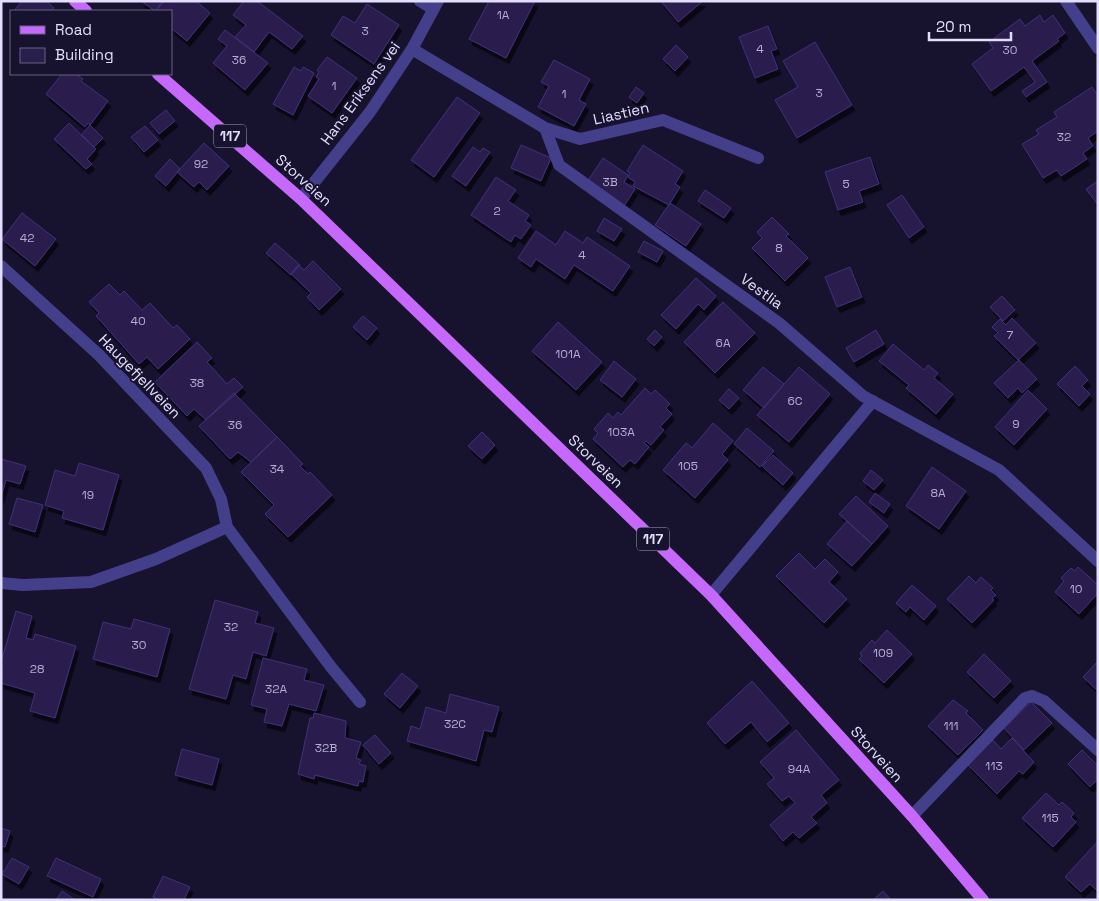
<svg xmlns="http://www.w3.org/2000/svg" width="1099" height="901" font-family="'Space Grotesk',sans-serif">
<defs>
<filter id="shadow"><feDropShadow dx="3" dy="5.5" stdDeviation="0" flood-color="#0009"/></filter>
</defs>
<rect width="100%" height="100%" fill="#17122d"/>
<path fill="#291f4d" stroke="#403179" filter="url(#shadow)" d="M22,1H46L54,8L51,11H14Z
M141,1H163L155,11Z
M164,1H196L210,13L187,41L171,28V11H156Z
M244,1H257L303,36L292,49L269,32L254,52L235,37L246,25L233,15Z
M489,1H535L506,58L469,39Z
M661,1H703L678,22Z
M367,4L399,25L374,64L331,35L343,16L355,23Z
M1040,15L1044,22L1053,15L1065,33L1057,39L1059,41L1032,61L1047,82L1026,97L1022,91L1035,82L1024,67L991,91L972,64L993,48L989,42L1020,19L1025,26Z
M768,26L777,49L771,51L778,69L755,78L739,37Z
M225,30L268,63L245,90L213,63L227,46L218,39Z
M815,42L852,105L797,138L775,100L798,87L783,61Z
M676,45L688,57L675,71L663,59Z
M327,57L357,78L332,113L308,96L319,79L316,77L319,72L317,70Z
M554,60L590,79L579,100L586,104L574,126L538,107L549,86L541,82Z
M294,67L301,71L303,67L314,73L293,115L273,104Z
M62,74H76L83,79L81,81L108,101L90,125L88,123L85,127L46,94Z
M636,87L644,93L637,103L629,97Z
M1092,87L1098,96V131L1088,138L1093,146L1083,153L1087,159L1061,176L1057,170L1043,178L1022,144L1039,134L1036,130L1057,117L1054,112Z
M457,97L480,113L434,177L411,160Z
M166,110L175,121L159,134L150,123Z
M69,123L96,149L87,159L92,164L86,169L54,139Z
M90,125L103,138L94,147L81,135Z
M145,126L158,140L144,152L131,137Z
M204,143L229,166L207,190L199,182L194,187L177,172Z
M521,145L551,158L541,181L511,168Z
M643,145L683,171L675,184L680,187L669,205L633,186L635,182L628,177L630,173L627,171Z
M473,147L480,152L483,148L490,152L466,186L452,176Z
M870,157L879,184L859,191L863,202L838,210L825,172Z
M603,158L628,175L624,182L635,189L624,206L587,182Z
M170,159L180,169L166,186L155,176Z
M496,177L516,190L508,201L529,215L525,221L531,225L521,239L515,235L511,242L471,215Z
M1098,181V204H1097L1086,189Z
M705,190L731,208L724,218L698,201Z
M902,195L924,227L909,238L887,205Z
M670,203L701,224L686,246L655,225Z
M22,213L56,239L35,266L2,239Z
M772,217L789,234L786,236L808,258L785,281L752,248L762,238L757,232Z
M604,218L622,229L614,241L597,231Z
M536,231L556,245L565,231L583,243L587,237L630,266L613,291L574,265L565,279L536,259L531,267L518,258Z
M644,241L663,251L657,262L638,252Z
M275,243L300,265L291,275L266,253Z
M313,261L341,289L319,310L307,297L311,293L291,274L298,265L304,270Z
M850,267L862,297L837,307L825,277Z
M696,278L716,296L704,310L698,304L676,329L661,315Z
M109,284L120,295L124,291L142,310L150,303L173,328L177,325L190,339L158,369L147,357L139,364L96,316L99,313L89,302Z
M1002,296L1015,310L1003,321L990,307Z
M723,302L755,333L715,373L684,342Z
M363,316L377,328L367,340L353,327Z
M1012,318L1036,343L1018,360L994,336L998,333L992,327L1000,319L1006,325Z
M558,322L602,362L576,390L532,351Z
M655,330L662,337L654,346L647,339Z
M876,330L884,344L854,362L846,348Z
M197,342L212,358L207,362L227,384L234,378L243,387L206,420L194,409L187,416L155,382Z
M893,344L924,370L928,365L938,373L934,378L953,394L936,414L906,388L909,385L879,361Z
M1019,360L1037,379L1022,393L1018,388L1008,398L994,383Z
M614,361L636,379L622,397L600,380Z
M1075,366L1088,380L1082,386L1090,394L1079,406L1057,384Z
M763,367L784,384L764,408L743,390Z
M799,367L830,394L789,442L757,415Z
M645,388L651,394L655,390L670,404L666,408L672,414L660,427L664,430L651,445L646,441L644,443L649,447L635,464L630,460L623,467L593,439L598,433L594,429L608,413L613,418L618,412L621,415Z
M729,389L739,398L729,409L719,400Z
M1028,390L1047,409L1014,445L995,427Z
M234,393L277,437L251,462L238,452L230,459L199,426Z
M713,423L733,441L722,454L728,460L695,498L663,470L686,443L692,448Z
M747,428L774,451L760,467L734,444Z
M482,432L495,445L482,459L468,446Z
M277,437L303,464L300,466L308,474L310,472L332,495L288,537L265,514L274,505L241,472Z
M773,455L793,473L783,485L762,466Z
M1,459L26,466L20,484L6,480L1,497Z
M79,463L119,475L103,530L62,518L64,511L45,505L55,470L75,476Z
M932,467L966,491L939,529L906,506Z
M871,470L883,480L874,490L863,481Z
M875,493L890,504L884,513L869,502Z
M856,496L888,526L872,544L839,514Z
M17,498L43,505L35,532L9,524Z
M847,521L872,544L852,566L827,544Z
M799,553L815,569L825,559L838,572L829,582L847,599L824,623L776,576Z
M1078,567L1098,585V593L1079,614L1055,592L1064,581L1061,578L1071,568L1075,571Z
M969,576L976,583L981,577L993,588L991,590L996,595L992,598L994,600L972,623L947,599Z
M912,585L936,606L924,620L910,607L906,612L896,603Z
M215,600L258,612L255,623L274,628L266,656L253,652L246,679L233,675L226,699L189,689Z
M16,611L32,616L26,638L33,640L35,634L76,646L55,718L30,711L35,693L1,683V662Z
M134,619L170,629L157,677L93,659L103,622L131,629Z
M887,630L912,654L884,683L859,659L862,656L860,653L872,640L875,643Z
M984,654L1011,681L994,698L967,672Z
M263,658L307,669L304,680L324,685L316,711L289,704L282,726L264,722L267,709L251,705Z
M1098,661V691L1083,677Z
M402,673L418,686L400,708L384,694Z
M752,681L789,723L767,742L751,722L725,744L707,723Z
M450,694L499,707L492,732L484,730L476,761L407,741L411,726L420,729L426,707L446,713Z
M953,700L968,711L966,713L983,730L958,755L928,726Z
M1031,702L1052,723L1024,750L1004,728Z
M314,713L346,721L345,738L361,742L356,758L361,760L359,764L366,766L363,782L359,781L358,786L315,775L314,779L298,774L310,718H313Z
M796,730L839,780L821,795L827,803L811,817L817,823L799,838L793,832L783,841L770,825L795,803L789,796L782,801L767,784L774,778L760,762Z
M375,735L391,753L379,764L363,745Z
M1012,738L1034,762L1023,774L1019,771L997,794L968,765L993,740L1001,749Z
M182,749L219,759L212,785L175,775Z
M1082,750L1098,766V779L1090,787L1068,764Z
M1046,793L1059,805L1062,802L1074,813L1071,817L1076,822L1053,847L1022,818Z
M1,828L10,831L5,847L1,846Z
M1098,841V892L1090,884L1081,892L1065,877Z
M12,858L29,867L19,884L2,874Z
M56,858L101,879L93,897L47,876Z
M163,876L190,887L184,900H160L153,897Z
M62,891L75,900H56Z
M883,891L891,900H873Z"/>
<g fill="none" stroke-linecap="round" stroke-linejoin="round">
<path stroke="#433f8a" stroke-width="12" d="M420,1L433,9
M1066,1L1098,48
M412,49L545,128L559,165L779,323L863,396L999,470L1098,561
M545,128L580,139L663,120L758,158
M301,199L370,112L412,49L438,1
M1,266L99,355L206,468L221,499L227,527L331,667L360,702
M1,583L23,585L91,582L156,559L227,527
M711,595L873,401
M912,816L1025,698L1032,696L1044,701L1098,750"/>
<path stroke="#c768fc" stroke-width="12" d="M75,1L86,11
M158,74L301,199L711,595L912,816L983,900"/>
</g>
<g text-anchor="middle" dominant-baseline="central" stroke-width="4" stroke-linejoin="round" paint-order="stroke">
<g font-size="12" fill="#b4aed2">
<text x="503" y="15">1A</text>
<text x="365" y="31">3</text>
<text x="760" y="49">4</text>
<text x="1010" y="50">30</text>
<text x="239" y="60">36</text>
<text x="334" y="86">1</text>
<text x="819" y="93">3</text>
<text x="564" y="94">1</text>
<text x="1064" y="137">32</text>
<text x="201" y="164">92</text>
<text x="610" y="182">3B</text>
<text x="846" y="184">5</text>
<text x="497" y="211">2</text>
<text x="27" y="238">42</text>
<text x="779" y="248">8</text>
<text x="582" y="255">4</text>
<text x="138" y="321">40</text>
<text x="1010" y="335">7</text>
<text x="723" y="343">6A</text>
<text x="568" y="354">101A</text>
<text x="197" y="383">38</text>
<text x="795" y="401">6C</text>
<text x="1016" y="424">9</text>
<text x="235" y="425">36</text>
<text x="621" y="432">103A</text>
<text x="688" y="466">105</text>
<text x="277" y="469">34</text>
<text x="938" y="493">8A</text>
<text x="88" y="495">19</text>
<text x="1076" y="589">10</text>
<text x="231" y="627">32</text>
<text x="139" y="645">30</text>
<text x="883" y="653">109</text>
<text x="37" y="669">28</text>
<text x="276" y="689">32A</text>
<text x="455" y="724">32C</text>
<text x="951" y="726">111</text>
<text x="326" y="748">32B</text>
<text x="994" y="766">113</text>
<text x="799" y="769">94A</text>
<text x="1050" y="818">115</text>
</g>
<g fill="#17122d" stroke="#a6a1bf" stroke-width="1">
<rect x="214" y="124.5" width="32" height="23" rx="4"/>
<rect x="637" y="527.5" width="32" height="23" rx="4"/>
</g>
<g font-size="14" font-weight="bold" fill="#e3defe">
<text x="230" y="136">117</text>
<text x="653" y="539">117</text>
</g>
<g font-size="15" fill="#e3defe" stroke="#17122d">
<text transform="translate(360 93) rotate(-54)">Hans Eriksens vei</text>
<text transform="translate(621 113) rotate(-13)">Liastien</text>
<text transform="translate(304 180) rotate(42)">Storveien</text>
<text transform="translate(762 291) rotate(36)">Vestlia</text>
<text transform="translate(140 376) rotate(46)">Haugefjellveien</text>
<text transform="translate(596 461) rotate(44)">Storveien</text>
<text transform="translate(877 754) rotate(48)">Storveien</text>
</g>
</g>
<rect width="1099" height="901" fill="none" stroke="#e3defe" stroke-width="5"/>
<rect x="10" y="10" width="162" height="65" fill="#17122d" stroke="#696481"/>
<rect x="20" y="26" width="25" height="8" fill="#c768fc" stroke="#696481"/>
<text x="55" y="35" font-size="15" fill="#e3defe">Road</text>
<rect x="20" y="48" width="25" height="15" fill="#291f4d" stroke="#696481"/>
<text x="55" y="60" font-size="15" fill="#e3defe">Building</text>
<path d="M929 32v8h82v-8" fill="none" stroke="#e3defe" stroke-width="2.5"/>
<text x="936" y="32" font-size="15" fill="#e3defe" stroke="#17122d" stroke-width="4" paint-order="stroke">20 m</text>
</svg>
